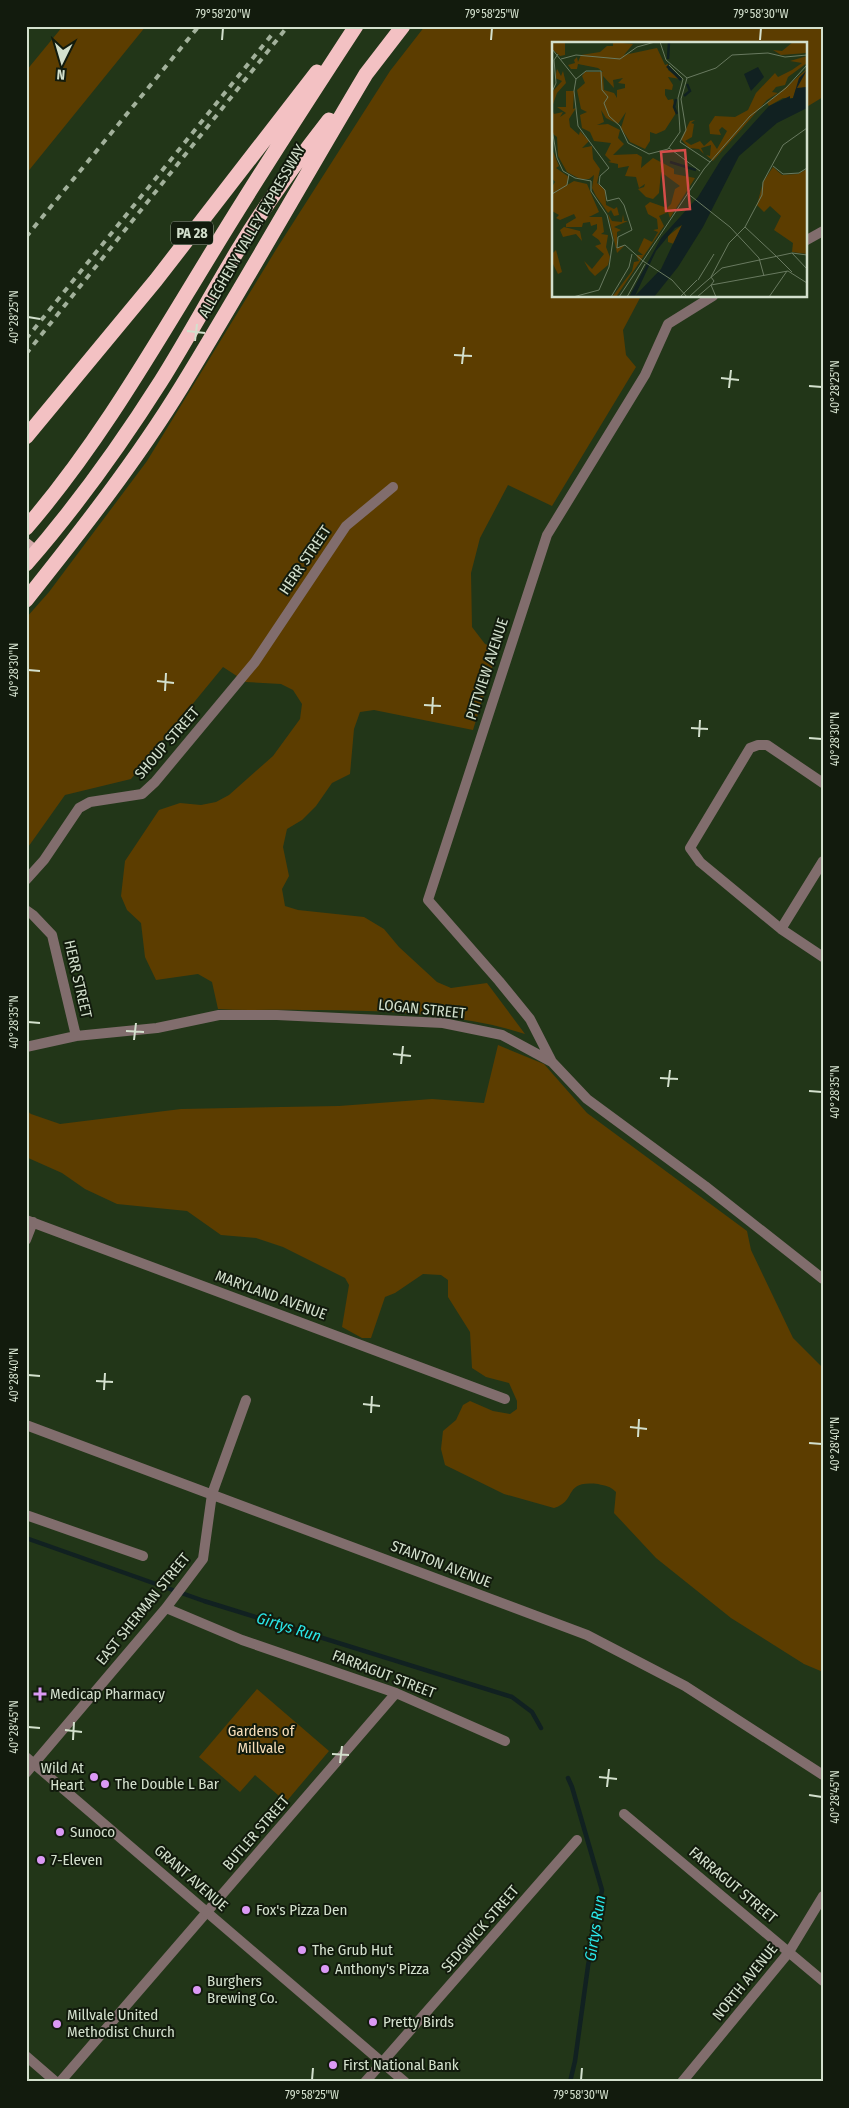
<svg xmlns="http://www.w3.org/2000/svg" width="849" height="2108" font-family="'Fira Sans Condensed',sans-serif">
<rect width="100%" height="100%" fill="#223618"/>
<path fill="#5c3d00" d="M63,26H146L26,174V71Z
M425,26H823V97L805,108V44H553V296H641L623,330L626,355L636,367L552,506L508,485L480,538L471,573L472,627L485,644L498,649L473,730L374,710L360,712L354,729L350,774L332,783L316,806L302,820L287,829L283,847L289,876L282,889L285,906L298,910L364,917L384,929L399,947L437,982L451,988L487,983L525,1034C458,1012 373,1010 302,1010C274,1009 246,1011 218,1009L212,982L198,974L156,980L145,957L141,923L127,910L121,896L125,861L159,810L180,803L201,805L216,802L229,795L273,756L300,719L302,704L293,690L281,684L246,682L223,667L131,779L65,795L26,850V618L49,592L147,461L277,248L390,71Z
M498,1045L544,1064L587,1113L747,1231L751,1250L793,1338L823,1368V1672L804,1664L731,1618L656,1558L614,1513L616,1492C610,1486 606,1486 598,1484C562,1480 578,1501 554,1508L504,1494L445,1465L441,1449L443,1431L456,1420L463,1405L470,1401L493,1411L510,1414L517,1409V1401L509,1383L486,1377L472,1368L470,1332L448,1297V1280L441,1275L423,1274L395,1293L385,1297L371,1338H362L342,1327L349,1285L345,1278L283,1247L256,1238L221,1235L187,1211L117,1204L85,1189L62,1173L26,1157V1110L31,1114L60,1124L181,1109L339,1106L432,1099L484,1103Z
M257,1689L329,1751L286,1802L255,1775L240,1792L199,1757Z"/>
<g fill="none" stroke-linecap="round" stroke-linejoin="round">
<path stroke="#112121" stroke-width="4.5" d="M26,1538L204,1601L512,1697L532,1712L541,1728
M568,1778L572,1787L602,1890L588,1966L575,2061L570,2082"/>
<path stroke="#816d6d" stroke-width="10" d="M805,241L823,231
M823,783L767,745H758L750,748L690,848L700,862L781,929L823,957
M26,880L44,860L79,808L90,802L142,794L155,782L255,662L346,526L393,487
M26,910L33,915L52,935L76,1036
M781,929L823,861
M26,1047L76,1036L157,1028L219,1015H277L443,1023L502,1035L552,1062L587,1099L705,1186L823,1279
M552,1062L530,1019L499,981L428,900L547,535L645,375L668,324L713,296
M26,1220L505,1399
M26,1240L33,1222
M26,1425L587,1635L685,1686L823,1775
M26,1515L143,1556
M166,1608L242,1640L396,1693L505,1741
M26,1773L166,1608L203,1559L212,1494L246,1400
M624,1814L823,1981
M26,2056L56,2082
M60,2082L396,1693
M365,2082L577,1840
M682,2082L789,1952L823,1896"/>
<path stroke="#816d6d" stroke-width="10" d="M26,1757L405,2082"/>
<path stroke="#d3a9aa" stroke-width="12" d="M26,544L36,552"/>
<path stroke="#f3c1c3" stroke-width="15" d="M26,437L156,280L317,72
M26,528C98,445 155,345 212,252C258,176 307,101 356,26
M26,564C76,507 121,444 161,381C188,338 212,293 238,250C265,205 297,161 329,120
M26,600C81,531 136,461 182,386C245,283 304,178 366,74L403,26"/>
<path stroke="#a2b19b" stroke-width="4" stroke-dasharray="6 6" stroke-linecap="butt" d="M26,237L199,26
M26,339L274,32
M26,354L288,26"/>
</g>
<path fill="none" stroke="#d3e0cd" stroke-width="2" d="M222,40L223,28M491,40L492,28M760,40L761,28M28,317L40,319M187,331L205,333M195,341L197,324M454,355L472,356M462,364L464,347M721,378L739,380M809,386L822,387M729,388L731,370M28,670L40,671M157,681L174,683M165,691L166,673M424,705L441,706M432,714L433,697M691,728L708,729M699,737L700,720M809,738L822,739M28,1022L40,1023M126,1031L144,1032M134,1040L136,1023M393,1054L411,1056M401,1064L403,1046M660,1078L678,1079M668,1087L670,1070M809,1091L822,1092M28,1375L40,1376M96,1381L113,1382M104,1390L105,1373M363,1404L380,1406M371,1413L372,1396M630,1427L647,1429M638,1437L639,1419M809,1443L822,1444M28,1727L40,1728M65,1730L82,1732M73,1740L74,1722M332,1754L349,1755M340,1763L342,1746M599,1777L617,1779M607,1787L609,1769M809,1795L822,1797M312,2080L313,2068M581,2080L582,2068"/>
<g fill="#db99f5" stroke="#121b0d" stroke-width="2">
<path d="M37.5 1686.5h5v5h5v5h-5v5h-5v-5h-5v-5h5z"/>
<circle cx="94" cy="1777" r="5"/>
<circle cx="105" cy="1784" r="5"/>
<circle cx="60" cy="1832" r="5"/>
<circle cx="41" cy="1860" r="5"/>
<circle cx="246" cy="1910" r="5"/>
<circle cx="302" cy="1950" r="5"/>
<circle cx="325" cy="1969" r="5"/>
<circle cx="197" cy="1990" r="5"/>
<circle cx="373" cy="2022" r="5"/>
<circle cx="57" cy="2024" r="5"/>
<circle cx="333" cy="2065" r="5"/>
</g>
<g text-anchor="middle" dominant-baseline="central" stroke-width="4" stroke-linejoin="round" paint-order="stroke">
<rect fill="#121b0d" stroke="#99a593" stroke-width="1" x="171" y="221.5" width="42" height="23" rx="4"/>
<g font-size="14" font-weight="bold" fill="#d3e0cd">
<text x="192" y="233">PA 28</text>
</g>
<g font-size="15" fill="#d3e0cd" stroke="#121b0d">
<text transform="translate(252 231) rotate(-60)">ALLEGHENY VALLEY EXPRESSWAY</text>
<text transform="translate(305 560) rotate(-56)">HERR STREET</text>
<text transform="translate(487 669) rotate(-72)">PITTVIEW AVENUE</text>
<text transform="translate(167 743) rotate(-49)">SHOUP STREET</text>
<text transform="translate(78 979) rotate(77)">HERR STREET</text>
<text transform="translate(422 1009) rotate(6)">LOGAN STREET</text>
<text transform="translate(271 1295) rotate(20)">MARYLAND AVENUE</text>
<text transform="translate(441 1564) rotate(21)">STANTON AVENUE</text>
<text transform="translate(143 1609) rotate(-51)">EAST SHERMAN STREET</text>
<text transform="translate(384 1674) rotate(21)">FARRAGUT STREET</text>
<text transform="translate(256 1833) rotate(-49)">BUTLER STREET</text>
<text transform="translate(191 1878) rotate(41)">GRANT AVENUE</text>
<text transform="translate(733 1885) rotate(40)">FARRAGUT STREET</text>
<text transform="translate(480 1929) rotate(-49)">SEDGWICK STREET</text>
<text transform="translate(745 1982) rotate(-51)">NORTH AVENUE</text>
</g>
<g font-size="15" fill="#d3e0cd" stroke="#121b0d" text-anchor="start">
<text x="50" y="1694">Medicap Pharmacy</text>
<text x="84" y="1768" text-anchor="end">Wild At<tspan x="84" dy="17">Heart</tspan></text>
<text x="115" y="1784">The Double L Bar</text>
<text x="70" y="1832">Sunoco</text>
<text x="51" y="1860">7-Eleven</text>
<text x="256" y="1910">Fox's Pizza Den</text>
<text x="312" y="1950">The Grub Hut</text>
<text x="335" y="1969">Anthony's Pizza</text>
<text x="207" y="1981">Burghers<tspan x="207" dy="17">Brewing Co.</tspan></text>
<text x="67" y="2015">Millvale United<tspan x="67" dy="17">Methodist Church</tspan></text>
<text x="383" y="2022">Pretty Birds</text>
<text x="343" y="2065">First National Bank</text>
</g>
<g font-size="15" fill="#f8deba" stroke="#121b0d">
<text x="261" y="1731">Gardens of<tspan x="261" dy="17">Millvale</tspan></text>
</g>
<g font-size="16" font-style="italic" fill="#2ae7e9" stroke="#121b0d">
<text transform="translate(289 1627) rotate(17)">Girtys Run</text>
<text transform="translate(595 1928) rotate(-81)">Girtys Run</text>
</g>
</g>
<g transform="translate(552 42)">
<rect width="255" height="255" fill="#223618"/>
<path d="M0,0H13V13L8,14L0,7ZM61,0L81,2L72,13L105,6L113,23L116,22V28L128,37L116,35L121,43L120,48L113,47V53L116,58L121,57L124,71L113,88L104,92L98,90V99L93,107L78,100L69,86L74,70L66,82L54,76L49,68L52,80L45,83L56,82L68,88L66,96L72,102L61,113L85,112L90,115L89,126L101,116L122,127V132L143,136L118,176L116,170L107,174L112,184L64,255H60L80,229L82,220L87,219L84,213H91L86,209L92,196L100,200L106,190L101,188L106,187L105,177L96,172L93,164L98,160L115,166L119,162L123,147L128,144L109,130L107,151L101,157L94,155L86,147L92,145L93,142L87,146L84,135L73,134L77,124L66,126V122L56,120L59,119L53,113L59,101L42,99L38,90L30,86L28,73L35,70L29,67L25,48L33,41L30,34L33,30H51L46,26L26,22L25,27H19L16,23L23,21L22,18L25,15L26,20L29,13L48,10L55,4H61ZM51,34L62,46L61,38L71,36L66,41L73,42V46L65,48V56L62,51L52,48ZM241,0H255V11L229,13L221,8L230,9ZM255,14V21L236,35L233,43L224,45L220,50L226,51L215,58L161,119L154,113L158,114L159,103L149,106L152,112L147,107L137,106L129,97L138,79L143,78L139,81L142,82L140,95L133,99L139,103L148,99L152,104L159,98L165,107L175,89L170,85L167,88L169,93L158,92L157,83L163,74L183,75L196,68L204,51L223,31L226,35L240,28L250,21L238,19ZM5,27L9,34L11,29L14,41L5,51L0,65L1,49L10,39L3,36L0,49ZM255,27V45L244,47L241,56H231L217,64L215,61ZM14,49H22L21,67L24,66L17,77L18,85L27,93L28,89L37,99L30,106L40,104L41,117L48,127L45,141L53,148L54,163L62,167L65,165L67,173L62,174L59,168L56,171L44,154L40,146L42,133L37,137H28L15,130L6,114L5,95L1,92L0,68L2,72L11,70L8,75L14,71L5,65H14ZM0,107L7,124L4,126L17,135L15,143L22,139L35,142L47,170L37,175H50L52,190L49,192L56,193L54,205L58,215L56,223L43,234L37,228L32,219L40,227L52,212L43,204L49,202L47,198L40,193L45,187V182L39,184L38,180L31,181L30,185H14V182L24,176L22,172L8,178L4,176L7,173L0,169V145L3,140L0,136ZM221,125L230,133L246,132L255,127V212L240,210L241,201L222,188L229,174L218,164L212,170L205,163L211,140ZM56,172L60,179L70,180L71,172L72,179H76L62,185L69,188L65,190V206L73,203L65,211ZM130,183L122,202L116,200V194ZM12,185L28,189L30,199L24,192L11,195L8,188ZM4,208L10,230L6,232L0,220V212Z" fill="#5c3d00" fill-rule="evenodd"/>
<path d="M206,25L212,35L199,49L192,32ZM255,28L245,46L255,45V66L225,81L187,114L151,185L126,225L102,255H77L109,196L146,155L170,116L217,64L238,54V57L241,56L247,36ZM130,183L109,227L83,254L104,209L123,186Z" fill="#112121" fill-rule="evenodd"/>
<path fill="none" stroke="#112121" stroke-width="2.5" d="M116,17L117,0M115,24L129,38M132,54L138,49L135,42M124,57L122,65L125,72M118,120L144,128"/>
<path fill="none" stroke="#697a60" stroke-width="1" d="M108,0L114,18L135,36L129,57L134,88L128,100L158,120M0,7L24,37M9,17L24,13L68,17L85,5L103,0M135,36L164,26L180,13L216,11L233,15L255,13M24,37L34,29H49L50,48L56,55L52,61L57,74L68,84L76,101L97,112L116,107L128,90L126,56L131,37L117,23M24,37L22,49L26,84L57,126L48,134L47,142L53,148L55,159L67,156L72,163L80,188L66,195L65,206L73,203L91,219M0,50L4,41L2,18L6,12M0,87L5,116L11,129L23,136L39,139V149L55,173L61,198L57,225L47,248L21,255M117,106L148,129M221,124L231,132L247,131L255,126M135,151L178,185L207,216L212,234M0,152L15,143L17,132M193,185L224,214M240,211L255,227M224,214L240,230M91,219L120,238L135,255M159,235L162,239L159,243L164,255M159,235L177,201L193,185L210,153L211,140L231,103L255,86M146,238L162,212M150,243L170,226L240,211L255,213M59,255L77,225L80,212M67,255L152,127L198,74L234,46L255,23M75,255L93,222M128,255L145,238M137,255L150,243M145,255L159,243L236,229L255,241M217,255L235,229"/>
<path fill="#d54d49" fill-opacity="0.15" stroke="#d54d49" stroke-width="2.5" d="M133,108L138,167L114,169L109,110Z"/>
<rect width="255" height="255" fill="none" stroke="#d3e0cd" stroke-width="2.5"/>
</g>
<rect width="849" height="2108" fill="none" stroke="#121b0d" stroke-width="55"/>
<g transform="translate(62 62) rotate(185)" stroke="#121b0d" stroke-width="4" paint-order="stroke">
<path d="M0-4L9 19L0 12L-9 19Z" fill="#d3e0cd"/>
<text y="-8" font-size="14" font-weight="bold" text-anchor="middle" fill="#d3e0cd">N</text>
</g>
<rect x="28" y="28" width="794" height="2052" fill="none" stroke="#d3e0cd" stroke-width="2"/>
<g font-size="12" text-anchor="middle" fill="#d3e0cd">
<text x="223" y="18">79°58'20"W</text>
<text x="492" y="18">79°58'25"W</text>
<text x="761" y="18">79°58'30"W</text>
<text transform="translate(14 317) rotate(-90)" y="4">40°28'25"N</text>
<text transform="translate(835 387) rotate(-90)" y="4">40°28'25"N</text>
<text transform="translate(14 670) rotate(-90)" y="4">40°28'30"N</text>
<text transform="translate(835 739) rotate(-90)" y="4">40°28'30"N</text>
<text transform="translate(14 1022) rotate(-90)" y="4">40°28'35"N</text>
<text transform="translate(835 1092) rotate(-90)" y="4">40°28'35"N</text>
<text transform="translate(14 1375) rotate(-90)" y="4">40°28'40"N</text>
<text transform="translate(835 1444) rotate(-90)" y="4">40°28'40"N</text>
<text transform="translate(14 1727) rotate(-90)" y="4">40°28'45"N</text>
<text transform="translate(835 1797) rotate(-90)" y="4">40°28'45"N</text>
<text x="312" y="2099">79°58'25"W</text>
<text x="581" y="2099">79°58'30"W</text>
</g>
</svg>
